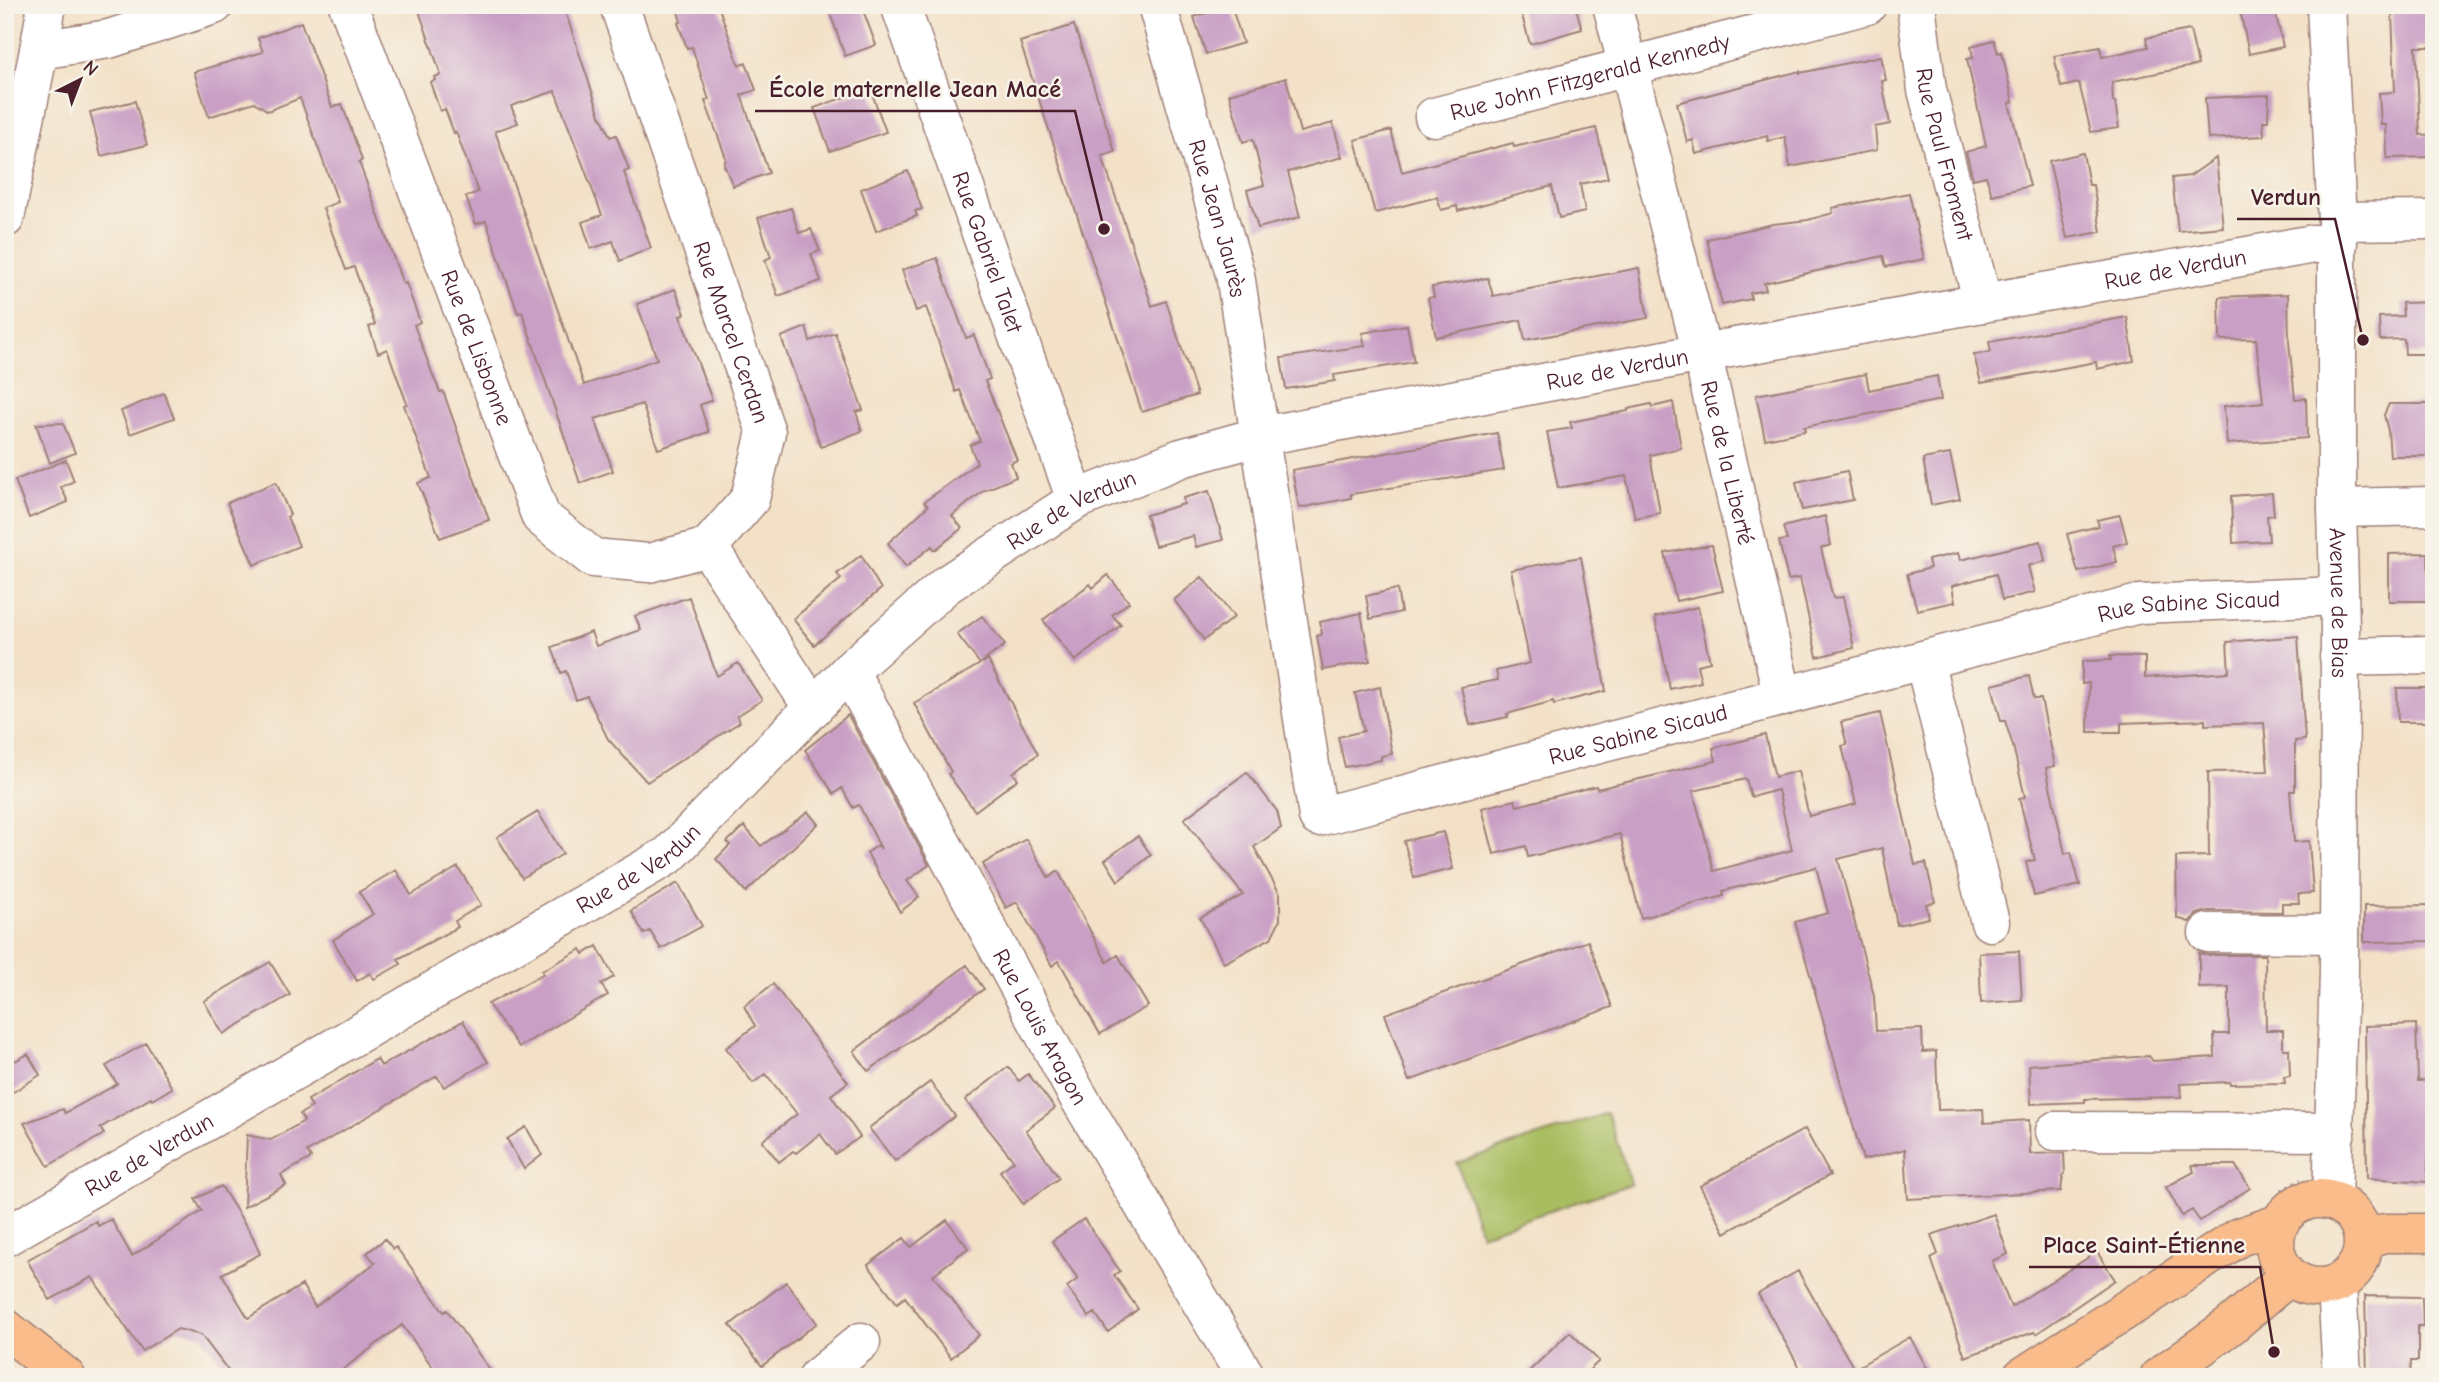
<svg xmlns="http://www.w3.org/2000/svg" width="2439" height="1382" font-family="'Comic Neue',sans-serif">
<rect width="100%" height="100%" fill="#f7f3e8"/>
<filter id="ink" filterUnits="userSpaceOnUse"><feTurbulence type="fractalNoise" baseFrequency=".0143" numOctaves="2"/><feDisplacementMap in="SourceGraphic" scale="14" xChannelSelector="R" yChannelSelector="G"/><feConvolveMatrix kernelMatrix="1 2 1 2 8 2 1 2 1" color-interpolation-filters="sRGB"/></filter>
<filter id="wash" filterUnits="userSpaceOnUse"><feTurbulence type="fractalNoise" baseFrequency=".00686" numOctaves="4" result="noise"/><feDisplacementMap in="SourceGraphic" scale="28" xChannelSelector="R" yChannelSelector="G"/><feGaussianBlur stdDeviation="1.57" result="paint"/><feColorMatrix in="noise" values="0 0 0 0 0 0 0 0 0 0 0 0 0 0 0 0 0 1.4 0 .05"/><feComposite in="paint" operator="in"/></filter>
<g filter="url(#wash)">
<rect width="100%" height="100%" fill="#f3e1c7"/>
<path fill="#e1d4f4" d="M5,5H19L5,95Z"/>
<path fill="#a9bd61" stroke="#7a6e46" stroke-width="2" d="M1607,1113L1631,1184L1481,1234L1457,1163Z"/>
<g id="blocks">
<path fill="#c99fc5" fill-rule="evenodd" d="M417,5H563L601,118H602L610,137L616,135L629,170L624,172L651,248L620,261L613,241L591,249L582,222L602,215L555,91L511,106L518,123L495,131L584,385L657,359L637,304L675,289L685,314L680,316L712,400L700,405L709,432L658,449L642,404L595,419L613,471L580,483L522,312L518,313L486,221L476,224L466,197L478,192L456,132L454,133L445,109L440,111L430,82L435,80L434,77L441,75Z
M676,5H718L739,65L746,63L756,90L741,95L769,173L733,186L724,165L726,158L705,101L709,100L692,47L687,48L678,23L681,22Z
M843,5H861L876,45L845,56L829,10Z
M1208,5H1231L1243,43L1206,54L1194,17L1210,12Z
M1519,5H1575L1582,29L1530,44Z
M2274,5L2283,47L2249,54L2240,10Z
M2434,10V47H2416L2420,135L2434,134V157L2387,158L2386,125H2381L2379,93L2395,92L2392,11Z
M301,22L332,107L342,104L362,160L359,162L403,284L406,283L420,322L414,325L434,378L440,392L443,391L489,520L440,538L418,483L431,478L404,405L407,404L387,349L378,353L369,327L375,325L354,267L346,270L323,208L338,202L300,98L268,111L254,102L209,117L194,72L263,52L258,38Z
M1074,25L1115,152L1102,156L1152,306L1166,301L1197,395L1142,412L1020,42Z
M2190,30L2198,65L2112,82L2113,102H2115L2119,128L2091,132L2079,83L2061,87L2054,56L2100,47L2102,57L2148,47L2146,38Z
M1994,40L1998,53L2002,52L2013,102L2009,103L2030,186L1992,195L1986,176L1973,179L1966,152L1986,146L1967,59L1973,58L1971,46Z
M1881,56L1886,80L1882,81L1890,124L1875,127L1877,150L1790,167L1785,137L1768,141L1767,136L1696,154L1693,140L1687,142L1677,103L1800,71V73Z
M1286,78L1300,132L1333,123L1342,157L1288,172L1300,217L1258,228L1247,190L1264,185L1253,139L1243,142L1229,94Z
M870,88L886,132L830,151L814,108Z
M2269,95L2268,121H2263L2264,136L2208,139L2205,98Z
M135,101L147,145L101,156L90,112Z
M1596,128L1608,178L1580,184L1585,212L1559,218L1552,186L1458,211L1457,206L1441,210L1437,197L1375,213L1355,140L1391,130L1402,172L1513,143L1514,147Z
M2083,153L2089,185H2093L2101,232L2067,238L2049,161Z
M2216,158L2223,227L2178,231L2172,178L2190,176Z
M908,171L922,209L915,211L917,216L876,231L861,189Z
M1909,193L1924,259L1886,267L1883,256L1764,283L1766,290L1750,293L1751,299L1722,305L1707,239L1773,224L1808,220L1833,213L1832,208Z
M791,208L799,233L811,229L820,251L811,254L821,281L778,296L765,260L771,257L758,218Z
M937,258L966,338L974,335L990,379L985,381L1017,460L1011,463L1016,477L983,491L952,516L962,528L935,550L932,546L906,567L888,543L928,506L924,502L977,463L970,445L980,441L960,390L956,392L926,307L916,311L902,270Z
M1639,268L1648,318L1525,340L1521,320L1436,337L1428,298L1434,297L1432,287L1488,278L1493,296Z
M2288,294L2289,342L2295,399L2306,398L2307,438L2227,444L2224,406L2263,402L2256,339L2220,340L2219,297Z
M2434,302V354H2405L2404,339L2380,340L2379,317L2403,316L2402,303Z
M2127,317L2134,361L2097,369L2096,362L1981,383L1974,355L1991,352L1989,342Z
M1407,325L1414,362L1334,375L1335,381L1286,389L1281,358L1365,346L1362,333Z
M806,327L810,341L835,333L863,410L856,412L862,431L821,447L781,337Z
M1866,374L1869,390L1937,376L1941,400L1804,427L1805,431L1765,439L1756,395Z
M164,393L174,418L130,434L121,411Z
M1673,402L1681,448L1650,455L1660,513L1635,518L1626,476L1558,488L1547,432L1572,428L1570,422L1628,411V409L1651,404L1652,407Z
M2389,404H2434V456H2390L2388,431L2384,415Z
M63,423L75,453L50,463L36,424Z
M1497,433L1504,470L1351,494V498L1299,508L1292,470Z
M1950,454L1960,499L1931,505L1923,459Z
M66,460L74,481L61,487L68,502L29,518L15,480Z
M1847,471L1853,500L1802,510L1796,482Z
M276,482L290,515L287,517L299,546L254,565L227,503Z
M1209,491L1223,540L1196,547L1193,536L1155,546L1146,515L1184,504L1183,498Z
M2272,493L2274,515L2267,516L2269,541L2233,543L2231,496Z
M2120,515L2127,542L2113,546L2117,562L2078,572L2067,534L2099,526L2097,520Z
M1825,516L1831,545L1821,548L1833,598L1843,597L1854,648L1817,657L1800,578L1788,580L1779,541L1787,540L1783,527Z
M2041,541L2045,561L2028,566L2035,592L2002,600L1996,574L1952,586L1955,602L1917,610L1907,574L1930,568L1928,560L1958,553L1960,560Z
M1712,545L1723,591L1676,601L1665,553Z
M2428,553L2429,601H2389V554Z
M861,555L881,589L814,645L793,619L841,579L837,574Z
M1581,557L1606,691L1554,704L1553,701L1507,714L1508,717L1470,725L1461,687L1498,680L1496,671L1530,663L1511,570Z
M1108,575L1129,602L1112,615L1121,625L1075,661L1043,620L1090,584L1093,588Z
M1202,577L1234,617L1204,640L1174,600Z
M1397,589L1401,612L1370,619L1366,596Z
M689,597L717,676L738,663L762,700L737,716L740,722L647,782L608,739L587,696L576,700L566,671L561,673L552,647L591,632L596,646L641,630L635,616Z
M1698,607L1710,662L1697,665L1701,682L1670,689L1655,617Z
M1361,613L1370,661L1323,670L1317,636L1322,634L1320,622Z
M982,616L1005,645L981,663L988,660L1038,754L1013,773L1018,779L975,811L948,774L951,772L914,703L980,664L957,634Z
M2298,636L2305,740L2295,741V791H2290L2294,842L2309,841L2313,893L2298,894L2299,903H2282V912L2208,911L2197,914L2189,922L2177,918L2176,857L2209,856L2208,772L2268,771L2264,723L2205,725V720L2121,723V732H2088L2089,683L2082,684V661L2111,660L2110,656L2145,657V678L2229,672L2227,642Z
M2029,676L2034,699H2041L2055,766L2046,768L2065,854L2071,852L2080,885L2034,896L2026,862L2035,860L2019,798L2025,797L2013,746L2005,721H2001L1992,685Z
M1380,687L1392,754L1381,756V760L1345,767L1338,737L1364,731L1355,693Z
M2397,688H2434V722H2398Z
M1880,713L1915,865L1926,863L1935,902L1926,904L1929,918L1897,925L1882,848L1838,859L1874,996L1876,1031L1922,1029L1923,1052L1936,1051L1938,1110L1983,1109L1984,1123L2029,1120L2030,1154L2064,1153L2065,1174L2063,1175L2061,1191L1908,1199L1905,1149L1863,1160L1795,922L1828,913L1816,867L1723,891L1724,896L1641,918L1620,834L1528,857L1526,846L1494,854L1482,808L1515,800L1517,806L1596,786L1597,789L1716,761L1713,748L1765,735L1775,777L1798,771L1809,816L1856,804L1842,746L1847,745L1841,722ZM1746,779L1751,797L1778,790L1792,850L1714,871L1693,791Z
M848,715L929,865L907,881L919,897L900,912L867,853L878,845L881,849L859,805L853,808L842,788L834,794L805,750Z
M1247,772L1277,811L1281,828L1254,847L1280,894V920L1271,938L1224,963L1200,918L1243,895L1184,819Z
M538,812L563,854L522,878L497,837Z
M808,812L818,824L746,892L716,859L730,845L727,842L744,826L761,846Z
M1443,832L1453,869L1414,878L1404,841Z
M1138,836L1151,855L1118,881L1105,860Z
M1026,839L1049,878L1058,871L1107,962L1118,955L1148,1006L1100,1034L1059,961L1052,966L1017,902L1006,908L983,864Z
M458,867L481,905L455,921L458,927L398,959L401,964L374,979L370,973L357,981L333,940L373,914L359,892L396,870L411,895Z
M678,883L702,926L661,949L650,931L644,934L631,911Z
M2434,905V934L2431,941L2364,942V906Z
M1588,941L1612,1007L1409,1081L1385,1014Z
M597,946L614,977L601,984L608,995L519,1047L488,1004L543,974L542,971L581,949L584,954Z
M2019,951L2022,1000L1981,1003L1979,953Z
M2199,953L2208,955H2265L2266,1030H2283V1049H2289L2290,1076L2284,1077L2285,1083L2230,1084V1082L2180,1084L2181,1097L2085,1099V1102L2031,1104L2029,1065L2149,1056L2153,1061L2215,1057L2214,1034H2229V987L2199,988Z
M270,962L290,995L223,1034L204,1001Z
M967,965L984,989L868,1071L854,1051Z
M773,984L848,1082L831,1095L860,1137L835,1154L820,1134L796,1153L793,1151L779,1162L762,1141L797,1114L766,1074L753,1083L726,1048L755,1026L744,1006Z
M463,1021L488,1062L444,1087L437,1076L353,1125L307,1152L311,1158L281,1175L286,1185L244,1207L247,1135L271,1140L304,1121L300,1114L312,1107L308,1100L377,1059L381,1066Z
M2416,1024L2418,1081L2434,1080V1142H2429L2427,1182L2367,1178L2365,1026Z
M146,1043L172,1088L152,1100L151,1098L100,1128L104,1134L48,1166L24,1123L63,1109L65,1113L117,1084L106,1066Z
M28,1054L40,1075L5,1097V1066Z
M1008,1067L1019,1081L1028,1074L1055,1108L1026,1130L1059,1178L1023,1204L1000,1171L1014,1161L965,1100Z
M930,1082L955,1116L895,1161L869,1128Z
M526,1127L542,1155L524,1169L507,1139Z
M1805,1129L1830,1175L1725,1233L1700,1186Z
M2192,1165H2235L2250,1188L2200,1221L2192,1210L2182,1216L2166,1187L2194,1172Z
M221,1186L253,1237L260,1254L222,1274L248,1318L302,1285L315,1307L375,1263L367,1253L385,1239L393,1249L396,1247L444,1312L447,1310L495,1377H440L402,1325L333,1377H233L201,1335L178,1329L142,1351L92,1277L50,1300L27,1260L96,1221L98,1226L111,1219L132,1256L202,1211L195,1199Z
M1994,1214L2008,1254L1992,1261L2011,1307L2097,1252L2115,1280L2036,1334L2034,1332L1965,1357L1931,1258L1938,1254L1931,1235Z
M1084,1219L1120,1271L1114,1275L1138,1309L1108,1332L1095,1313L1089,1317L1067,1287L1078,1279L1052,1241Z
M947,1220L968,1248L933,1275L979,1335L951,1358L905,1297L897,1303L868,1265L904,1238L911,1247Z
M1798,1271L1854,1369L1910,1337L1932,1377H1805L1758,1294Z
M786,1282L817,1323L762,1366L730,1325Z
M2365,1296L2422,1297L2423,1326H2418V1361H2411L2410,1377H2367Z
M1570,1332L1599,1361L1582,1377H1523Z"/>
</g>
</g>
<g filter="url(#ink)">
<use href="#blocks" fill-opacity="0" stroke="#9e8079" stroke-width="2"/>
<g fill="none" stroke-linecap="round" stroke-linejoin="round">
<g stroke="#9e8079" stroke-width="41">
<g id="minor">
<path id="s1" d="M348,5L541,517L593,558L649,563L708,547"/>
<path id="s2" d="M619,5L766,432L750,499L708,547L813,708"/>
<path id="s3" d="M900,5L1076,500"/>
<path id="s4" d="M1157,5L1235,274L1318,817L2139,604L2339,596"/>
<path id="s5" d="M1612,5L1702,353L1783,697"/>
<path id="s6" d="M1916,5L1927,90L1983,303"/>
<path id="s7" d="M2326,5L2337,221V508L2340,628L2339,972L2332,1200"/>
<path d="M39,50L47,5"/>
<path id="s8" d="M1434,117L1867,5"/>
<path d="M5,218L39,50L109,39L214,5"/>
<path d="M2337,221L2434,220"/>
<path d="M2337,508L2434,506"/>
<path d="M2339,657L2434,655"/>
<path d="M1924,660L1990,922"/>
<path id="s9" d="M849,671L1075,1091L1246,1377"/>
<path d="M2208,933L2339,934"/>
<path d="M2055,1131L2336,1132"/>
<path id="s10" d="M5,1237L669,855L849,671L946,585L1076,500L1181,458L1261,436L1702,353L2314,244H2338"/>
<path d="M2337,1284L2342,1377"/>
<path d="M818,1377L861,1342"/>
</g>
</g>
<g stroke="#9e8079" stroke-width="41">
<path id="major" d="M2275 1243a44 44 0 1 1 88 0a44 44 0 1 1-88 0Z
M2363,1239L2385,1233H2434
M5,1328L66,1377
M2022,1377L2239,1237L2278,1224
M2159,1377L2230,1326L2289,1276"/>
</g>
<path stroke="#9e8079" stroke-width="4.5" stroke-dasharray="2 5" stroke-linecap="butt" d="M2282,1191L2301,1180"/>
<use href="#minor" stroke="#fff" stroke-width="38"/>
<use href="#major" stroke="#f9bc8a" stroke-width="38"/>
</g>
</g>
<g text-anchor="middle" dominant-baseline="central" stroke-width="5" stroke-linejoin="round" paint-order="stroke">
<g font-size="23" fill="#4a1f2b" stroke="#f7f3e8">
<text stroke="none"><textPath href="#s8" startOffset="161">Rue John Fitzgerald Kennedy</textPath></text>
<text stroke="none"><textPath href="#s6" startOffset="152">Rue Paul Froment</textPath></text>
<text stroke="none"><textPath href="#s4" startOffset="222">Rue Jean Jaurès</textPath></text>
<text stroke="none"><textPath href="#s3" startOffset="262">Rue Gabriel Talet</textPath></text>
<text stroke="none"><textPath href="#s10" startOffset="2434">Rue de Verdun</textPath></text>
<text stroke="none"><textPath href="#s2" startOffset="346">Rue Marcel Cerdan</textPath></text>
<text stroke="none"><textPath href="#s1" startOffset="366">Rue de Lisbonne</textPath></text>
<text stroke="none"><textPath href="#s10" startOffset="1867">Rue de Verdun</textPath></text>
<text stroke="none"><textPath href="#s5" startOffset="472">Rue de la Liberté</textPath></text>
<text stroke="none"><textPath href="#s10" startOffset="1300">Rue de Verdun</textPath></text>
<text stroke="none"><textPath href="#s7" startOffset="598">Avenue de Bias</textPath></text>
<text stroke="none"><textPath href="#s4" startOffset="1727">Rue Sabine Sicaud</textPath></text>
<text stroke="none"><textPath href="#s4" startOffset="1160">Rue Sabine Sicaud</textPath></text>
<text stroke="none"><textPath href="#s10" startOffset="733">Rue de Verdun</textPath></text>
<text stroke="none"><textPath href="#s9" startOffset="404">Rue Louis Aragon</textPath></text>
<text stroke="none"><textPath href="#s10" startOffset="166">Rue de Verdun</textPath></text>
</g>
</g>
<path fill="none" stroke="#4a1f2b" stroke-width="2.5" d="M1104 229L1075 111H755M2363 340L2335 219H2237M2274 1352L2260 1267H2029"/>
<g fill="#4a1f2b" stroke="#f7f3e8" stroke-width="2.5">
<circle cx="1104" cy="229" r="7"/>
<circle cx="2363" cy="340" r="7"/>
<circle cx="2274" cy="1352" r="7"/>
</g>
<g font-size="24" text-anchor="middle" font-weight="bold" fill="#4a1f2b" stroke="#f7f3e8" stroke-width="5" stroke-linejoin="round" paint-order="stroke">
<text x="915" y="97">École maternelle Jean Macé</text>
<text x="2286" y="205">Verdun</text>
<text x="2144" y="1253">Place Saint-Étienne</text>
</g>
<rect width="2439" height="1382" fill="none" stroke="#f7f3e8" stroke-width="28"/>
<g transform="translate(80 80) rotate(42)" stroke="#f7f3e8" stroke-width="5" paint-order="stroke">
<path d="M0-5L12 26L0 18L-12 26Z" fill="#4a1f2b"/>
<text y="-10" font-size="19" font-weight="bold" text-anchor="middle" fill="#4a1f2b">N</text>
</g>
</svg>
